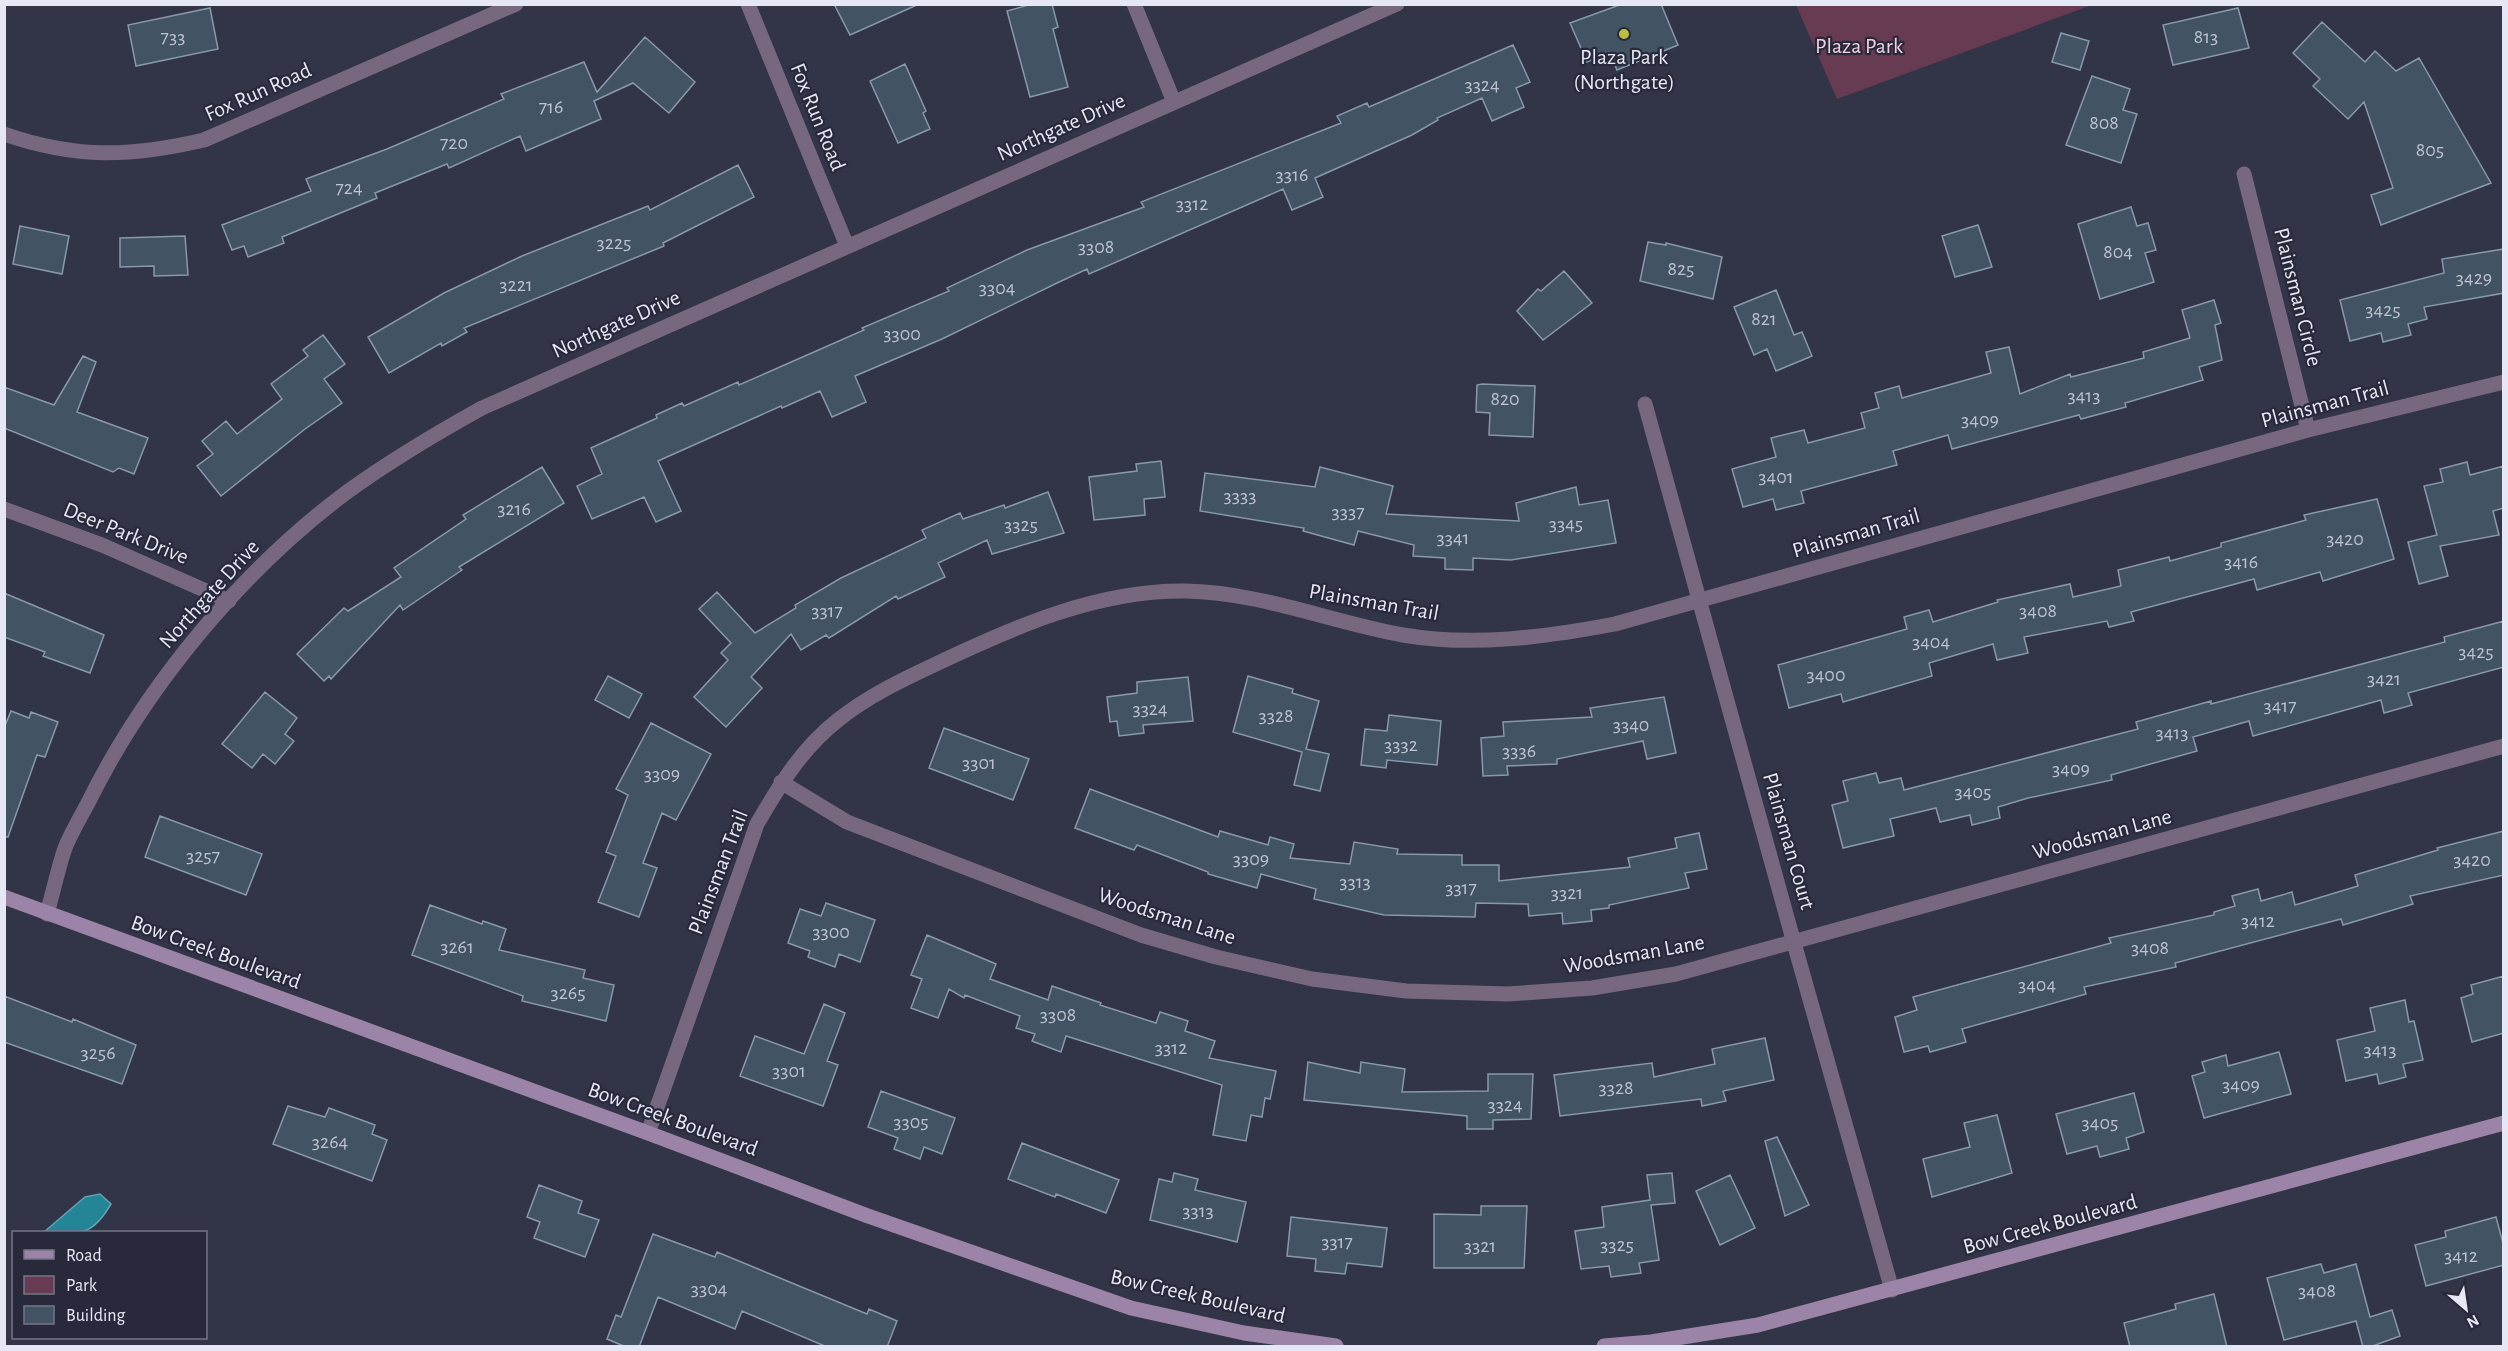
<svg xmlns="http://www.w3.org/2000/svg" width="2508" height="1351" font-family="'Alegreya Sans',sans-serif">
<rect width="100%" height="100%" fill="#323447"/>
<path fill="#673b52" d="M1796,5H2092L1837,99Z"/>
<path fill="#248597" stroke="#5ea2b3" stroke-width="1.5" d="M100,1194L111,1204C91,1238 80,1233 44,1232L85,1197Z"/>
<path fill="#425363" stroke="#8799ab" stroke-width="1.5" d="M834,4H919L850,35Z
M1032,4H1052L1058,27L1053,29L1068,87L1030,97L1007,11Z
M1622,4H1661L1678,45L1617,70L1609,52L1587,62L1570,23Z
M210,8L218,49L136,66L128,25Z
M2238,8L2249,48L2173,65L2163,25Z
M2322,22L2365,62L2375,51L2396,71L2419,58L2491,183L2381,225L2371,195L2393,188L2364,102L2348,119L2313,86L2320,79L2293,53Z
M2061,33L2089,41L2080,70L2052,62Z
M645,37L695,82L669,113L633,83L594,101L601,119L526,151L520,136L449,168L447,164L375,193L377,198L282,237L284,243L248,257L244,246L232,250L222,225L311,191L306,179L387,149L504,99L501,94L584,62L597,92Z
M1513,45L1530,82L1516,88L1524,107L1492,121L1482,98L1437,118L1438,120L1412,135L1315,178L1323,197L1292,210L1283,189L1089,274L1087,269L1057,283L942,339L855,376L866,402L832,417L820,391L782,408L781,406L658,461L681,511L656,522L644,497L592,519L577,486L602,474L591,448L657,418L656,415L682,403L684,406L738,382L739,385L864,330L862,328L949,291L947,288L1027,250L1144,207L1141,202L1341,123L1337,116L1367,103L1369,107Z
M905,64L926,111L923,113L930,129L898,143L870,81Z
M2092,76L2130,89L2123,110L2137,114L2121,163L2066,145Z
M738,165L754,197L663,243L664,246L464,328L467,332L442,346L441,343L389,373L368,337L444,293L522,256L648,206L650,210Z
M2131,207L2137,226L2148,223L2156,250L2145,253L2154,282L2100,299L2078,224Z
M1978,225L1992,267L1955,277L1942,236Z
M20,226L69,236L62,274L13,264Z
M185,236L188,275L154,276V266L120,267V238Z
M1648,242L1666,245V243L1722,257L1713,299L1640,281Z
M2504,249V293L2424,307L2427,319L2408,324L2411,335L2383,342L2381,333L2350,341L2340,300L2444,273L2442,259Z
M1564,271L1592,303L1543,340L1517,311L1538,289L1541,291Z
M1776,290L1794,335L1802,332L1812,356L1776,371L1767,349L1754,355L1734,307Z
M2214,300L2221,323L2215,325L2222,360L2199,367L2203,380L2125,403L2126,407L2081,419L2079,415L1952,449L1948,435L1893,451L1897,465L1801,491L1804,503L1776,510L1773,499L1743,507L1732,469L1776,457L1771,438L1804,430L1808,443L1865,428L1861,413L1879,408L1875,393L1899,386L1902,398L1991,373L1986,352L2009,347L2020,394L2070,374L2071,377L2144,358L2143,352L2190,338L2182,310Z
M323,335L345,364L324,379L342,403L305,429L221,496L197,466L213,454L202,441L226,421L237,434L282,399L271,384L308,356L303,350Z
M83,356L96,362L77,412L148,438L134,474L119,468L113,472L4,428V387L54,405Z
M1482,384L1535,386L1533,437L1489,435L1490,413L1476,412L1477,385Z
M1161,461L1165,497L1144,499L1145,515L1094,520L1089,477L1137,471L1136,464Z
M2467,462L2470,475L2504,466V508L2493,511L2499,535L2440,546L2448,576L2419,584L2408,542L2437,535L2424,486L2443,482L2440,469Z
M542,467L564,503L459,567L462,570L403,610L400,605L331,679L329,676L324,681L297,654L344,608L348,611L401,577L394,568L466,519L463,515Z
M1320,467L1393,486L1386,514L1519,521L1516,503L1576,487L1579,505L1608,500L1616,543L1511,560L1473,558V570L1445,569V558L1413,556L1414,545L1358,531L1354,545L1303,531L1304,528L1200,511L1205,473L1315,487Z
M1048,492L1064,533L992,554L987,540L938,563L945,577L898,599L896,596L829,638L826,635L801,650L791,634L751,677L762,688L726,727L694,697L728,660L721,653L731,643L699,609L717,592L755,633L796,608L795,605L841,578L926,538L922,530L960,513L963,519L1004,505L1005,508Z
M2377,499L2394,559L2323,581L2320,572L2257,590L2254,579L2131,612L2134,621L2109,627L2107,621L2024,637L2028,653L1997,660L1993,644L1929,663L1932,676L1843,702L1841,694L1789,708L1778,665L1907,629L1904,617L1929,610L1933,622L1998,602L1997,600L2070,584L2073,597L2121,586L2118,570L2169,557L2170,561L2221,547V543L2306,520L2304,515Z
M4,593L104,635L90,673L43,656L45,652L4,637Z
M2504,621V667L2408,693L2412,705L2384,713L2381,700L2253,736L2249,721L2193,737L2197,751L2111,775L2112,780L2028,798L1998,807L2000,818L1972,825L1970,815L1940,822L1936,808L1890,819L1894,836L1843,848L1832,805L1848,801L1843,781L1876,773L1879,783L1901,778L1904,790L2138,729L2136,722L2211,701V704L2445,642L2444,637Z
M608,676L642,694L629,718L595,700Z
M1248,676L1293,689L1292,693L1319,701L1306,749L1329,754L1320,791L1294,785L1302,752L1233,732Z
M1188,677L1193,721L1143,725L1144,733L1119,736L1117,721L1110,722L1107,697L1137,693V682Z
M265,692L297,718L285,734L294,741L275,764L263,754L252,768L222,744Z
M1664,697L1676,753L1647,759L1643,741L1557,759V764L1507,766L1508,775L1483,776L1481,738L1504,736L1503,722L1592,717L1590,708Z
M11,711L29,718L31,712L58,722L45,757L37,755L8,837H4V728Z
M1389,715L1441,721L1437,765L1387,760L1386,768L1361,765L1365,729L1387,731Z
M651,723L711,754L676,820L662,813L643,863L657,868L639,917L598,902L616,856L606,852L628,795L616,789Z
M944,728L1029,759L1013,800L929,768Z
M1090,789L1218,837L1220,831L1268,845L1270,837L1294,844L1290,858L1350,864L1354,842L1398,849L1397,854L1462,855V865H1499V881L1630,867L1628,858L1677,848L1675,838L1699,833L1707,869L1685,873L1689,888L1609,905V908L1591,910L1592,921L1563,924L1562,913L1529,916L1528,904L1476,903L1475,917L1384,915L1314,899L1316,889L1261,874L1257,888L1208,874V872L1137,845L1134,850L1075,828Z
M160,816L262,854L246,895L145,857Z
M2504,831V875L2410,896L2413,904L2343,925L2341,919L2175,963L2176,967L2084,987L2086,994L1962,1029L1966,1042L1930,1052L1928,1046L1904,1052L1895,1017L1917,1010L1913,997L2111,943L2109,938L2214,915V912L2235,906L2232,896L2258,889L2261,901L2292,892L2295,905L2358,886L2355,875L2438,850L2437,848Z
M826,903L875,920L860,962L839,954L835,967L808,957L810,951L788,943L800,909L821,916Z
M430,905L482,924L483,921L506,929L499,950L585,970L583,978L614,985L606,1021L522,1001L523,996L412,955Z
M927,935L996,964L990,979L1048,1000L1052,986L1101,1003L1100,1005L1156,1023L1160,1012L1188,1021L1185,1031L1215,1041L1209,1058L1276,1071L1270,1099L1265,1098L1262,1117L1251,1115L1246,1141L1213,1135L1222,1085L1066,1036L1061,1052L1032,1041L1035,1034L1016,1028L1020,1016L965,995L964,998L949,989L938,1018L911,1008L922,979L911,975Z
M2504,976V1033L2472,1042L2461,998L2473,994L2471,985Z
M4,996L72,1022L73,1019L136,1045L122,1084L4,1042Z
M2405,1000L2409,1022L2414,1021L2423,1060L2403,1064L2406,1077L2379,1084L2377,1074L2346,1081L2337,1040L2375,1031L2370,1008Z
M824,1004L845,1013L827,1061L838,1065L823,1106L740,1076L755,1036L804,1054Z
M1765,1038L1774,1080L1723,1091L1726,1101L1702,1106L1701,1099L1560,1116L1554,1075L1652,1063L1654,1077L1715,1064L1712,1049Z
M2279,1052L2291,1094L2204,1118L2192,1076L2205,1072L2202,1062L2226,1055L2228,1066Z
M1308,1062L1360,1073L1361,1062L1405,1069L1402,1092L1488,1091V1074H1533L1531,1119L1493,1120V1129H1467V1116L1304,1100Z
M881,1091L955,1118L942,1154L924,1147L920,1159L894,1149L898,1138L868,1127Z
M2134,1093L2144,1132L2126,1138L2129,1149L2100,1157L2097,1146L2067,1154L2056,1114Z
M288,1106L325,1117L329,1108L375,1125L372,1134L387,1140L372,1181L273,1144Z
M1997,1115L2012,1173L1932,1197L1923,1159L1970,1147L1964,1123Z
M1777,1137L1809,1205L1785,1216L1765,1141Z
M1022,1143L1119,1180L1106,1213L1056,1194L1055,1197L1008,1179Z
M1174,1173L1198,1179L1195,1190L1246,1202L1237,1242L1150,1220L1159,1179L1172,1182Z
M1672,1173L1675,1203L1651,1205L1659,1260L1639,1263L1641,1273L1611,1277L1609,1266L1581,1269L1575,1231L1604,1227L1602,1207L1650,1200L1647,1175Z
M1730,1175L1755,1228L1720,1245L1696,1191Z
M539,1185L582,1201L578,1213L599,1220L585,1257L534,1238L540,1222L527,1217Z
M1481,1206H1527L1524,1268H1434V1214L1481,1215Z
M1291,1217L1387,1228L1382,1267L1347,1263L1345,1274L1315,1271L1316,1259L1287,1256Z
M2496,1217L2504,1247V1265L2426,1286L2415,1245L2446,1237L2445,1231Z
M653,1234L715,1257L717,1252L867,1314L869,1309L897,1321L887,1347H827L742,1311L735,1329L658,1297L639,1347H626L607,1339L616,1315L621,1317Z
M2321,1264L2324,1273L2356,1264L2370,1317L2392,1310L2400,1336L2370,1347H2363L2356,1321L2284,1340L2267,1278Z
M2214,1294L2227,1347H2130L2124,1323L2176,1309L2175,1304Z"/>
<g fill="none" stroke-linecap="round" stroke-linejoin="round">
<path stroke="#77687f" stroke-width="15" d="M748,4L847,246
M1134,4L1174,102
M4,134C76,159 131,157 204,140L516,4
M2244,174L2308,430
M1645,404L1794,943L1892,1290
M4,509L102,545L229,601
M781,782L847,822L1141,935L1216,957L1312,979L1406,991L1508,994L1592,988L1676,974L2504,746
M47,914C53,892 58,869 65,848C71,833 80,818 88,803C145,687 242,570 347,492C390,461 435,434 482,408L1397,4
M648,1133L757,824C779,786 802,748 838,720C868,696 902,680 936,664C1014,627 1097,590 1185,591C1259,592 1331,622 1403,635C1473,647 1546,637 1615,624L2308,430L2504,382"/>
<path stroke="#9c83a8" stroke-width="15" d="M4,897L648,1133L868,1216L1131,1308L1244,1333L1336,1346
M1604,1346L1651,1342L1758,1325L2504,1123"/>
</g>
<circle fill="#bbc045" stroke="#282a3c" stroke-width="2" cx="1624" cy="34" r="6"/>
<g text-anchor="middle" dominant-baseline="central" stroke-width="4.5" stroke-linejoin="round" paint-order="stroke">
<g font-size="20" fill="#bdc2d0">
<text x="173" y="37">733</text>
<text x="2206" y="37">813</text>
<text x="1482" y="85">3324</text>
<text x="551" y="107">716</text>
<text x="2104" y="123">808</text>
<text x="454" y="143">720</text>
<text x="2430" y="150">805</text>
<text x="1292" y="175">3316</text>
<text x="349" y="188">724</text>
<text x="1192" y="204">3312</text>
<text x="614" y="243">3225</text>
<text x="1096" y="247">3308</text>
<text x="2118" y="252">804</text>
<text x="1681" y="269">825</text>
<text x="2474" y="278">3429</text>
<text x="516" y="285">3221</text>
<text x="997" y="288">3304</text>
<text x="2383" y="310">3425</text>
<text x="1764" y="319">821</text>
<text x="902" y="334">3300</text>
<text x="2084" y="396">3413</text>
<text x="1505" y="399">820</text>
<text x="1980" y="420">3409</text>
<text x="1776" y="477">3401</text>
<text x="1240" y="496">3333</text>
<text x="514" y="509">3216</text>
<text x="1348" y="512">3337</text>
<text x="1566" y="524">3345</text>
<text x="1021" y="525">3325</text>
<text x="1453" y="538">3341</text>
<text x="2345" y="539">3420</text>
<text x="2241" y="562">3416</text>
<text x="827" y="611">3317</text>
<text x="2038" y="611">3408</text>
<text x="1931" y="642">3404</text>
<text x="2476" y="652">3425</text>
<text x="1826" y="675">3400</text>
<text x="2384" y="679">3421</text>
<text x="2280" y="706">3417</text>
<text x="1150" y="709">3324</text>
<text x="1276" y="716">3328</text>
<text x="1631" y="725">3340</text>
<text x="2172" y="733">3413</text>
<text x="1401" y="745">3332</text>
<text x="1519" y="751">3336</text>
<text x="979" y="763">3301</text>
<text x="2071" y="769">3409</text>
<text x="662" y="774">3309</text>
<text x="1973" y="792">3405</text>
<text x="203" y="856">3257</text>
<text x="1251" y="859">3309</text>
<text x="2472" y="860">3420</text>
<text x="1355" y="882">3313</text>
<text x="1461" y="888">3317</text>
<text x="1567" y="893">3321</text>
<text x="2258" y="921">3412</text>
<text x="831" y="932">3300</text>
<text x="457" y="947">3261</text>
<text x="2150" y="948">3408</text>
<text x="2037" y="985">3404</text>
<text x="568" y="993">3265</text>
<text x="1058" y="1015">3308</text>
<text x="1171" y="1048">3312</text>
<text x="2380" y="1050">3413</text>
<text x="98" y="1053">3256</text>
<text x="789" y="1071">3301</text>
<text x="2241" y="1085">3409</text>
<text x="1616" y="1088">3328</text>
<text x="1505" y="1105">3324</text>
<text x="911" y="1122">3305</text>
<text x="2100" y="1123">3405</text>
<text x="330" y="1142">3264</text>
<text x="1198" y="1211">3313</text>
<text x="1337" y="1242">3317</text>
<text x="1617" y="1245">3325</text>
<text x="1480" y="1246">3321</text>
<text x="2461" y="1256">3412</text>
<text x="709" y="1289">3304</text>
<text x="2317" y="1291">3408</text>
</g>
<g font-size="22" fill="#f4cfe0" stroke="#282a3c">
<text x="1859" y="46">Plaza Park</text>
</g>
<g font-size="22" fill="#e6e7f4" stroke="#282a3c">
<text x="1624" y="57">Plaza Park<tspan x="1624" dy="25">(Northgate)</tspan></text>
</g>
<g font-size="22" fill="#e6e7f4" stroke="#282a3c">
<text transform="translate(258 92) rotate(-24)">Fox Run Road</text>
<text transform="translate(818 117) rotate(68)">Fox Run Road</text>
<text transform="translate(1061 127) rotate(-24)">Northgate Drive</text>
<text transform="translate(2298 297) rotate(76)">Plainsman Circle</text>
<text transform="translate(616 324) rotate(-24)">Northgate Drive</text>
<text transform="translate(2325 404) rotate(-15)">Plainsman Trail</text>
<text transform="translate(126 533) rotate(22)">Deer Park Drive</text>
<text transform="translate(1856 533) rotate(-16)">Plainsman Trail</text>
<text transform="translate(209 594) rotate(-48)">Northgate Drive</text>
<text transform="translate(1374 602) rotate(10)">Plainsman Trail</text>
<text transform="translate(2102 834) rotate(-15)">Woodsman Lane</text>
<text transform="translate(1789 841) rotate(74)">Plainsman Court</text>
<text transform="translate(718 872) rotate(-69)">Plainsman Trail</text>
<text transform="translate(1167 916) rotate(18)">Woodsman Lane</text>
<text transform="translate(216 952) rotate(20)">Bow Creek Boulevard</text>
<text transform="translate(1634 954) rotate(-10)">Woodsman Lane</text>
<text transform="translate(673 1119) rotate(20)">Bow Creek Boulevard</text>
<text transform="translate(2050 1224) rotate(-15)">Bow Creek Boulevard</text>
<text transform="translate(1198 1296) rotate(13)">Bow Creek Boulevard</text>
</g>
</g>
<rect width="2508" height="1351" fill="none" stroke="#e6e7f4" stroke-width="12"/>
<rect x="12" y="1231" width="195" height="108" fill="#282a3c" stroke="#747686" stroke-width="1.5"/>
<rect x="24" y="1250" width="30" height="9" fill="#9c83a8" stroke="#747686" stroke-width="1.5"/>
<text x="66" y="1261" font-size="18" fill="#e6e7f4">Road</text>
<rect x="24" y="1276" width="30" height="18" fill="#673b52" stroke="#747686" stroke-width="1.5"/>
<text x="66" y="1291" font-size="18" fill="#e6e7f4">Park</text>
<rect x="24" y="1306" width="30" height="18" fill="#425363" stroke="#747686" stroke-width="1.5"/>
<text x="66" y="1321" font-size="18" fill="#e6e7f4">Building</text>
<g transform="translate(2466 1309) rotate(151)" stroke="#282a3c" stroke-width="4.5" paint-order="stroke">
<path d="M0-4.5L10 22L0 15L-10 22Z" fill="#e6e7f4"/>
<text y="-9" font-size="16" font-weight="bold" text-anchor="middle" fill="#e6e7f4">N</text>
</g>
</svg>
